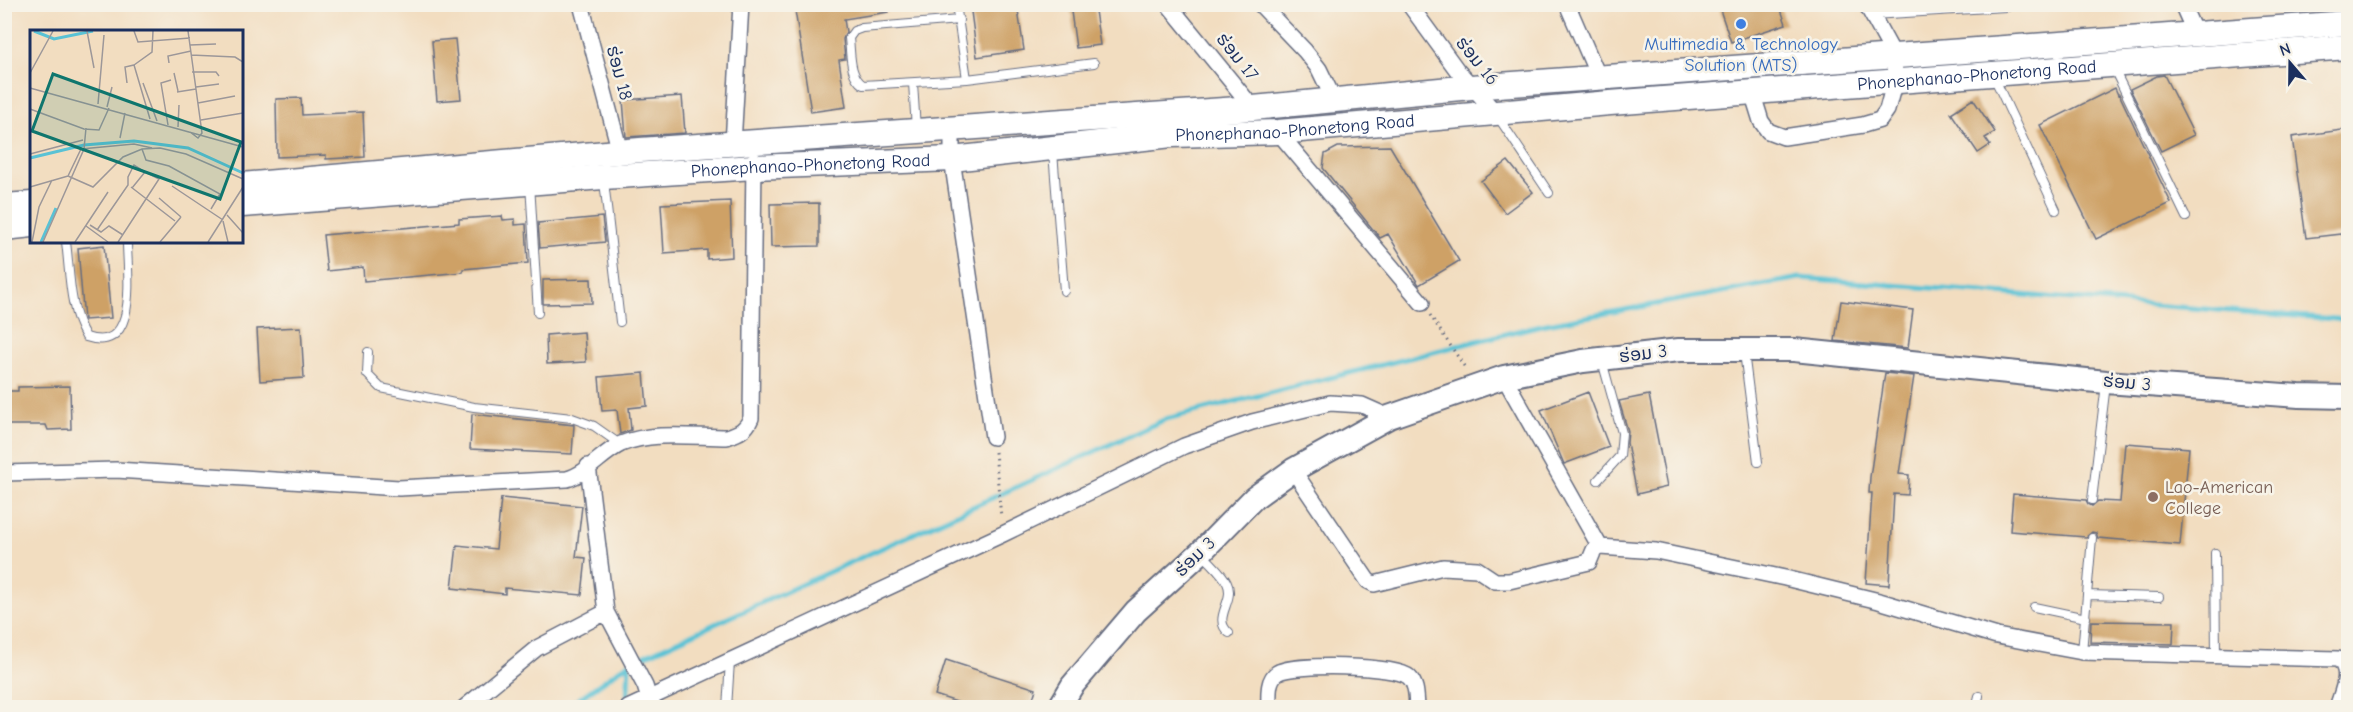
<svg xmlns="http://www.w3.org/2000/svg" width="2353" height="712" font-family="'Comic Neue','Noto Sans Lao',sans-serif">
<rect width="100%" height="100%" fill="#f7f3e8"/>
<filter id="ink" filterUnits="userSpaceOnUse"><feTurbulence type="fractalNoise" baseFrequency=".0167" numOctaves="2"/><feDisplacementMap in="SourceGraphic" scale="12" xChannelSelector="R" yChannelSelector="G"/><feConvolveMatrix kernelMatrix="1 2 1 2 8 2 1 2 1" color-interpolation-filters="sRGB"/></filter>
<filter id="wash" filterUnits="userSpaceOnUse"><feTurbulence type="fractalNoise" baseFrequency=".008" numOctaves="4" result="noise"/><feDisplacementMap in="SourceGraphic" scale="24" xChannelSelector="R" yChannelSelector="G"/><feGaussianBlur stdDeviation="1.35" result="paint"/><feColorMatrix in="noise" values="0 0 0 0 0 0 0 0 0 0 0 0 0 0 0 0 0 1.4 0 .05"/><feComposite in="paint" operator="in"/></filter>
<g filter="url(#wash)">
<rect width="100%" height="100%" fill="#f2ddc0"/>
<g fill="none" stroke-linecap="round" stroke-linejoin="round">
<path stroke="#59c2d5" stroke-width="5" d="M627,706L629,664
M566,708L629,663L1166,419L1541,325L1800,278L2348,320"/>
</g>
<g id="blocks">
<path fill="#cea166" d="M794,4H887L888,12L844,19L846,32L843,39L845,59L839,60L846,107L811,112Z
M970,4H1017L1024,50L977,57Z
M1070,4H1094L1100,45L1076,48Z
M1718,4H1779L1786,24L1731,42Z
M455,39L461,99L437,101L432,41Z
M2164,75L2194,135L2161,151L2130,89L2157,76Z
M2115,88L2118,95L2119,94L2171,203L2096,239L2040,125Z
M682,96L685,133L626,137L623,100Z
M301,98L302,115L363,112L365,157L326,159V155L277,157L276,99Z
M1973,99L1995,132L1985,138L1990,145L1978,153L1951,113Z
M2349,129V233L2306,238L2292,137Z
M1390,146L1459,261L1419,285L1388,234L1380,238L1323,168L1325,154L1338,147Z
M1508,161L1533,192L1505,213L1481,181Z
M730,201L732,257L707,259V250L664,253L661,204Z
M819,203V246L771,247L770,204Z
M502,216L503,220L515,219V225L526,224L528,263L463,269V272L364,281L363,267L327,271L323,235L459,223V219Z
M602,217L605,242L540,248L538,223Z
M104,245L111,318L84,320L78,248Z
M591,279L592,303L543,304V280Z
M1841,301L1913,310L1908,348L1835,341Z
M301,327L304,378L260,381L257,329Z
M584,332L586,362L547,364L546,335Z
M644,373L647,406L629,408L631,430L620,434L617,410L602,411L599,377Z
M1885,373L1914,376L1899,474L1909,475L1908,495L1894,494L1889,585L1866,583L1872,493H1869L1870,477Z
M70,386L71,429L48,430L46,425H4V391H18V387Z
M1588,392L1609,447L1564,464L1541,410Z
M1649,395L1667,487L1637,494L1627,443L1628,431L1619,401Z
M472,414L574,425L572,454L470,449Z
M2125,443L2189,448L2180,545L2098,538L2096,533L2092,532L2086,537L2010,531L2013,494L2086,500L2088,504L2092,506L2098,501L2120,502Z
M501,498L582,506L576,557L586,558L582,595L505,588V594L452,588L457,545L496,549Z
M2091,621L2174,622L2173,644L2090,642Z
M946,660L1036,689L1030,708H975L935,695Z"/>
</g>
</g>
<g filter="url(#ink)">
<use href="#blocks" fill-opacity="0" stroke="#666c80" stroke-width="1.5"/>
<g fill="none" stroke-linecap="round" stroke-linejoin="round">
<g stroke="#666c80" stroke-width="10">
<path id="lane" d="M956,4L967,79
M1872,15L2006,7
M959,20L862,28L854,31L849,38C851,55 849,75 863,85L967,79L1094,63
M2114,69L2186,217
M1994,77L2056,210
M913,83L916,129
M1498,117L1549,193
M1053,152L1064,291
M604,181L620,322
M530,184L538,313
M66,242C70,272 69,310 86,337C140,355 127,272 127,242
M368,352L367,374L381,388L474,407L572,418L594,426L621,445
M1744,352L1758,462
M1598,480L1620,456L1622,433L1602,361
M2092,500L2106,384
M1202,553C1209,562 1222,572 1227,583C1236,601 1211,618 1229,633
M2215,553L2216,656
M2088,595L2159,597
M2034,607L2086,618
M2082,652L2092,538
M727,708L730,661
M1976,708L1979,696"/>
</g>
<g stroke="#666c80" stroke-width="18">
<path id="street" d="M581,4L620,152
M1168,4L1253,108
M1260,4L1305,51L1319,69L1334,100
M1409,4L1457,70L1495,112
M1567,4L1599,78
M2182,4L2195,33
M1752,92L1761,121L1768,131L1784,137L1863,125L1880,120L1887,110L1895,80L1894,55L1866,4
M952,129V159L993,437
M1278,132L1422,303
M733,144L741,4
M1504,377L1600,547
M588,466L606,612L645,686L649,699L648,708
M1293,470L1368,581L1374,584L1443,567L1477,569L1495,581H1509L1589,562L1594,550L1600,547L1656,551L1785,578L1879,601L1997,636L2082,652L2338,659C2353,671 2342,691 2337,708
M4,473L116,470L399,488L567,479C587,474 602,453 621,444C653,431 693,437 727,437C739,433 746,430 751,418L754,160
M464,708L537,648L606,612
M628,708L1003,534L1184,446L1252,422L1330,403L1362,405L1389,417
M1269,708C1269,696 1267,680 1277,673C1292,663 1395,665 1409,677C1417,685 1416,696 1417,707"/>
</g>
<g stroke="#666c80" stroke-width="26">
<path id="secondary" d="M1059,708L1072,686L1136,611L1201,552L1254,498L1293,470L1389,417L1504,377L1583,361L1679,350H1794L2106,382L2299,396L2348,397"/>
</g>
<g stroke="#666c80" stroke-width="27">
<g id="primary">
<path d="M242,185L640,150L1253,108L1471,87L2348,23"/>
<path id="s1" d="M242,205L603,177L754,167L952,159L1172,135L1278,132L1610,103L2348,47"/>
<path d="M4,206L32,204"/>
<path d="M4,228L32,225"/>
</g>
</g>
<path stroke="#666c80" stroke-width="3" stroke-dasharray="1.5 4.5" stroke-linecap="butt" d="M1430,315L1466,369
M995,452L1001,517"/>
<use href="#lane" stroke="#fff" stroke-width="8"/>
<use href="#street" stroke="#fff" stroke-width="15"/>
<use href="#secondary" stroke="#fff" stroke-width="22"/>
<use href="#primary" stroke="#fff" stroke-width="24"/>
</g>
</g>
<circle fill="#3f7fe0" stroke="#f7f3e8" stroke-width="2" cx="1741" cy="24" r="6"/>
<circle fill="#8d6e63" stroke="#f7f3e8" stroke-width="2" cx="2153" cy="497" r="6"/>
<g text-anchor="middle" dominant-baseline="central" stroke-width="5" stroke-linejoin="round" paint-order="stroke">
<g font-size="18" fill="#366cbe" stroke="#f7f3e8">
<text x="1741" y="44">Multimedia &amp; Technology<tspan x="1741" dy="21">Solution (MTS)</tspan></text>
</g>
<g font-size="18" fill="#1b2f5e" stroke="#f7f3e8">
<text transform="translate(1237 57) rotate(51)">ຮ່ອມ 17</text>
<text transform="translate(1477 61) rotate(51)">ຮ່ອມ 16</text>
<text transform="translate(619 73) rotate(75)">ຮ່ອມ 18</text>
<text stroke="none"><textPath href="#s1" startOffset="1740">Phonephanao-Phonetong Road</textPath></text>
<text stroke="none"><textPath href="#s1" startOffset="1056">Phonephanao-Phonetong Road</textPath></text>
<text stroke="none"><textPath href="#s1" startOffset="570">Phonephanao-Phonetong Road</textPath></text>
<text transform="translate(1643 354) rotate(-7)">ຮ່ອມ 3</text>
<text transform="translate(2127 383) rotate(5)">ຮ່ອມ 3</text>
<text transform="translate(1195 557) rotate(-44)">ຮ່ອມ 3</text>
</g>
<g font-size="18" fill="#785e54" stroke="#f7f3e8" text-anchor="start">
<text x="2165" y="487">Lao-American<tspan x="2165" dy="21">College</tspan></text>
</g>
</g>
<g transform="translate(30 30)">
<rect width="213" height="213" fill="#f2ddc0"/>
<path fill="none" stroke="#59c2d5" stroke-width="3" d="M4,1L24,9L63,1M0,128L54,115L104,111L158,118L213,143M11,212L26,178"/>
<path fill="none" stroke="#9c9799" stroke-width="1.5" d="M57,1L64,38M104,1L108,12L160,8M158,1L172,103L168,108L160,102M160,15L186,14M161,25L205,27L213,32M139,33L138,26L161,21M104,35L122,22L123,1M162,42H186L189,46M0,43L23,1M144,43L148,61M97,53L95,37L104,35L120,89M113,53L127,91M166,57L189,54M0,58L213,117M147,62L166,59M168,73L205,66M68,74L74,5M77,77L82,57M0,79L54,99L69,100L79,78M171,90L213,83M138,95L131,53L141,50M148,97L149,75M90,108L95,83M112,119L116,130L139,136L190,164L181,179M0,124L53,110M38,146L63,157L93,127L112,119L130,118L156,124L213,149M38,146L51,119L104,114L122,118M142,156L193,190M0,157L38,146M101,157L145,191M129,168L151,187M197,185L213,203M193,191L198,212M60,195L71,202L79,196L93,205M56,196L78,212M67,200L98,155V147L104,135L115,142M2,212L9,177L22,150M13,212L54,119L56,98M45,212L78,162M88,212L129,149L115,142L102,158M130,212L151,187M178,212L213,157"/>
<path fill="#0f766e" fill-opacity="0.15" stroke="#0f766e" stroke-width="3" d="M23,44L211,112L190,169L2,101Z"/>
<rect width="213" height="213" fill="none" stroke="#1b2f5e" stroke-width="3"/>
</g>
<rect width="2353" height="712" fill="none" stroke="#f7f3e8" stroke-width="24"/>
<g transform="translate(2290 63) rotate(340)" stroke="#f7f3e8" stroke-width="4.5" paint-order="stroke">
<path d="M0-4.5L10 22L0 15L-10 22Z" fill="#1b2f5e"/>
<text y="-9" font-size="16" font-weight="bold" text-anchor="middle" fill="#1b2f5e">N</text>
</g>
</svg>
